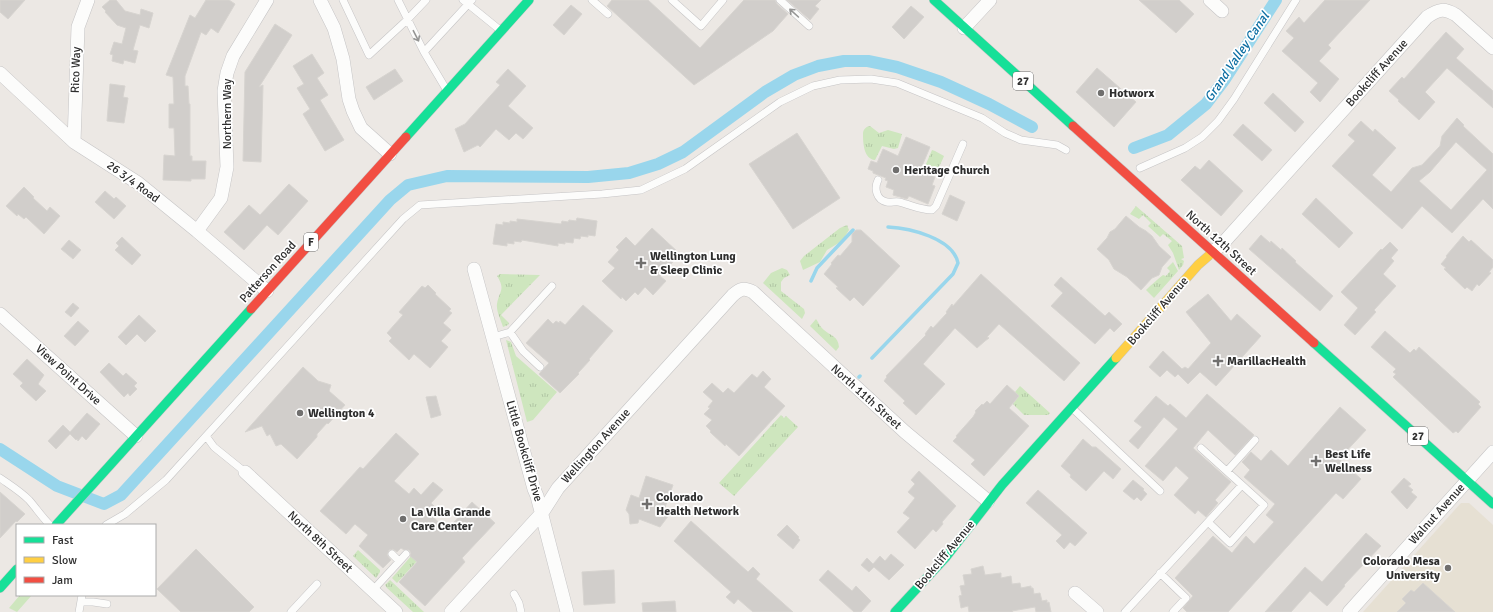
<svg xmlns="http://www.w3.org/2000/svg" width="1493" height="612" font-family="Signika,sans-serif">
<defs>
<pattern id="grass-tufts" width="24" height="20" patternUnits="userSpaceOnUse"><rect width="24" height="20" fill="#cee6be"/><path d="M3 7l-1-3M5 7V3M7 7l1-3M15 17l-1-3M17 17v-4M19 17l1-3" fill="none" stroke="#b1c6a4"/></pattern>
</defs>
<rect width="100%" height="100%" fill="#ece8e4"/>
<path fill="#e6e0d3" d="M1461,503H1469L1493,525V612H1363Z"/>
<path fill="url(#grass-tufts)" d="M870,126L879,133L888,130L902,134L898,148L894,149L882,146L875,160C864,159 863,144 863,134C863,130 865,127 870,126Z
M932,150L935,151L944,156C937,173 936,172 919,180Z
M1136,206L1182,246L1184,258L1181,259L1184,261L1183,265L1179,270L1173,253L1168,245L1172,241L1163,234L1160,237L1148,226L1151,223L1143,215L1139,219L1130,214Z
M847,225L849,230L842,241L827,250L820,262L803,270L800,261L804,256L840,228Z
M1173,262L1178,271L1154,298L1146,290C1152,284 1157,280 1163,275L1166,276L1170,271L1167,268Z
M782,268L787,270L790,275L784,278L781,282V291L804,309L805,313L802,319L763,283L771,273Z
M500,274L540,275L501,315L509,323L508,325L503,327C501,320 496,311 497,304C499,291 506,290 497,276Z
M816,319C819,323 820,327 824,330C831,336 838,336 839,347L836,351L810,326Z
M506,340L511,342L516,356L557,392L533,420L527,422Z
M1020,386L1050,413L1048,415H1024L1013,404L1019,396L1015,392Z
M781,415L784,418L786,416L798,427L734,496L719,483Z
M358,550L380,570V572L376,578L353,556Z
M412,555L418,560L397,583L392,578Z
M390,580L424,612H413L387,588L385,585Z
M20,595H32L17,612L9,608Z"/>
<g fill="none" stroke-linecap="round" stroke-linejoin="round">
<path stroke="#99d6ec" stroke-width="3.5" d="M811,281L817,268L853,230
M872,358L953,274L958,263C953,238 909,228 888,227
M859,377L860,376"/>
<path stroke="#99d6ec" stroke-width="12" d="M1134,148L1168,135L1206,104L1225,79L1276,0
M0,449L57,486L104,504L121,495L390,200L408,185L447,176L588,177L629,173L658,164L683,152L765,92L794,75L818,66L844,61H868L897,67L941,82L989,104L1032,127"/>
</g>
<path fill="#d1cecb" stroke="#d7d4d0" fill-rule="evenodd" d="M0,0H25L8,19L0,12Z
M110,0H116L125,11L140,15L141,9L153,13L149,28L140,25L133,50L138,51L135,63L124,60L123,64L112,61L113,55L110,54L114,42L122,44L126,28L117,25L105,12L106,11L102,7Z
M206,0H229L235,4L218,33L211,28L206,35L201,32L185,76V86H188L189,104H190V156H192V161H206L205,179H191V181L163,180L164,155L175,156L174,128H169V104H174L173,77L166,75L190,15L195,18Z
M612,0H648L700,48L744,0H775L777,4L788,14L773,31L694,85L607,6Z
M787,0H821L815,6L819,9L810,20Z
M1139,0H1179L1194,14L1176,33Z
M1325,0H1370L1328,45L1331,48L1319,61L1339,79L1320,102L1310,92L1318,83L1282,51L1294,38L1286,31L1299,17L1304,23Z
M571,5L582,14L564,35L553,25Z
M911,6L924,17L904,39L892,27Z
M275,24L292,35L259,87L263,85L261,162L243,161L245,72Z
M1446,32L1464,49L1456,58L1493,91V108L1447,68L1425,92L1435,102L1419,120L1398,101L1399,100L1389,91L1402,77L1404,79Z
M312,54L324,73L317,78L328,95L320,100L344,140L325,151L303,114L310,109L297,88L304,84L293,66Z
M1097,68L1136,102L1114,127L1076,92Z
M395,69L403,81L374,100L366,87Z
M508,69L526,86L508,106L533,128L523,139L516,133L509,140L496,129L480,147L478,145L464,152L455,129L465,124L500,85L496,82Z
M110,84L125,86L123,97L128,98L124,123L107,121Z
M1273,93L1304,122L1295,132L1264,103Z
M1457,118L1464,125L1463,126L1493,154V209L1483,199L1452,233L1422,206L1402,229L1332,166L1355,141L1348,135L1361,121L1373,132L1375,129L1396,148L1372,175L1391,192L1412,168L1422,165L1440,146L1442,136ZM1456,142L1487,170L1451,210L1419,181L1430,172Z
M1243,124L1272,150L1262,161L1233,135Z
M797,133L840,198L793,229L749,164Z
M906,137L930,147L920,171L935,177L932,185L935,186L928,204L909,196L907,199L893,195L894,190L886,187L888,181L885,180L886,178L873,173V171L868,169L871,161L877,163L883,149L898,156Z
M1209,160L1243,191L1221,216L1181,180L1195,166L1200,170Z
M289,184L308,201L278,235L267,225L244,250L224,232L249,205L260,215Z
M24,187L34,197L33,198L47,211L50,207L60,216L44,234L26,217L24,219L18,214L17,216L6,206Z
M105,191L114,199L116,197L126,206L114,219L95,202Z
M950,195L965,202L957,221L942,214Z
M1316,198L1353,233L1339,248L1302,214Z
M1126,216L1139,227L1146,231L1152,236L1159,246L1171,257L1162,267L1159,275L1152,278L1141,290L1127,277L1114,269L1109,260L1097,249L1107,238L1110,232L1115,229Z
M577,218L597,221L595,236L588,235V237L581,236L580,239L574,238L573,243L565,242V244L558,243V246L522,240L521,242L514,241V244L507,243V246L493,244L496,224L503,225V222L510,223V221L517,222V219L561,224L562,221L568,222L569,220L576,221Z
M652,228L680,254L660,276L666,281L653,295L645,287L638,295L635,292L626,301L622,297L621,299L602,281L615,268L608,262L619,250L616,247L626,237L635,246Z
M856,230H861L900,266L863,306L854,297L850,301L836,288L838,287L824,274L832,264L831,263L838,255L840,256L852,242V234Z
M1261,235L1270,243L1271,241L1281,250L1282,248L1296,261L1295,262L1333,296L1320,311L1249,249Z
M1463,236L1469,242L1471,240L1493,260V267L1489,272L1491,273L1479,286L1477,284L1472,291L1467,287L1465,289L1444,269L1446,268L1441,264L1447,257L1446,256Z
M122,237L141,255L132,265L115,250L119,246L116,243Z
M69,240L81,250L73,259L61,249Z
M1390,242L1398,250L1391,258L1394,261L1383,274L1396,286L1374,310L1376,312L1355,335L1344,325L1358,308L1341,292L1381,249L1382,250Z
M981,274L1080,363L1064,381L999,324L987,337L989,338L985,341L977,348L955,328L923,364L945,384L916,415L903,403L905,401L884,381L887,377L886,376L926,335L925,334L931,326L933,328L947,313L946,312L952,304L953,306Z
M1061,277L1105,316L1109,312L1122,324L1114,332L1110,328L1095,344L1051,306L1063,293L1054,285Z
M428,285L436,293L435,294L451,309L449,311L452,313L443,323L451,330L441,341L448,347L430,368L414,354L409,360L389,341L392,338L387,333L403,315L399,312L422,286L425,288Z
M1208,294L1231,321L1237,314L1261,336L1216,386L1200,372L1188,384L1178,374L1175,377L1167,370L1160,377L1149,367L1163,351L1182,369L1185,367L1188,369L1211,343L1186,312Z
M73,303L79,308L71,317L65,312Z
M583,305L613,331L589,359L590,360L578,373L579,374L560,393L539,374L549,363L526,343L548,319L553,324L556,321L559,323L560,321L565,325Z
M139,315L156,331L145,342L137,334L126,345L118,337Z
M78,321L89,331L75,346L64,336Z
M1385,331L1410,353L1414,349L1416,351L1419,347L1480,402L1478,404L1481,407L1458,433L1456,431L1453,433L1393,377L1396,374L1393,372L1396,369L1371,347Z
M27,359L44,375L38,384L46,391L36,401L20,386L23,383L13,374Z
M109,363L123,376L126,373L137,383L134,386L137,389L130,396L128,393L124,397L100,372Z
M303,367L318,381L331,385L329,391L345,405L328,424L327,423L317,434V437L297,459L281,444L276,446L270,434L267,436L262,426L245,432Z
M763,371L771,379L764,387L785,406L739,456L726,444L725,446L710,432L711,431L706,426L712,420L704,414L710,408L708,407L713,401L703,392L712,383L723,393L728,388L734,393L752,374L757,378Z
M1007,385L1019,396L1009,408L1029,426L984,476L971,464L975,460L953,441L957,437L956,436L973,417L976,412L975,411L982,404L983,405L987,401L990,404Z
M1207,394L1254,435L1235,455L1208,430L1193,448L1231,482L1215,500L1218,503L1206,517L1198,510L1195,514L1174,495L1189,478L1176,466L1163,481L1145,466L1178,429L1164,417L1138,449L1129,441L1142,427L1134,421L1156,396L1168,406L1170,404L1186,418Z
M436,396L441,415L431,418L426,397Z
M1340,407L1366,430L1339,459L1361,479L1343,499L1336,493L1228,612H1187L1183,608L1193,596L1175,578L1213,536L1232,553L1246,536L1254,544L1274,522L1266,515L1275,504L1244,477L1250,470L1242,462L1251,452L1261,461L1271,450L1288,466Z
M87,413L100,424L86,440L82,436L78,441L77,439L76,440L70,434L56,449L48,441L63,425L70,432Z
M396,433L419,454L394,481L409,494L414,488L421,495L433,482L443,490L431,503L438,510L432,516L447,530L472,502L495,523L462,558L465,562L425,606L399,582L417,562L410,556L411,553L409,550H404L401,548L397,552L393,549L389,550L387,555L391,560L383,568L359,546L368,535L355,524L346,534L320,511L360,467L363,469Z
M1083,439L1092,447H1096L1121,469L1113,479L1104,471L1086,491L1070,477L1071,475L1061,466Z
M919,471L956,506L942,522L943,524L936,532L933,529L915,549L897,532L910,518L903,513L915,498L908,492L915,484L911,480Z
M646,476L673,485L663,513L669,515L660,527L639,519L638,523L630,524L629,514L626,510L631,495L639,498Z
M1404,478L1411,484L1408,486L1413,490L1411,492L1417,497L1407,509L1391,492Z
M1133,480L1144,489L1143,490L1147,494L1141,501L1137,497L1134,500L1123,491Z
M1038,490L1087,533L1075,546L1070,542L1064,549L1056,541L1062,535L1026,503Z
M0,492L25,514L17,522L16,521L0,538Z
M691,521L748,572L753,567L760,574L756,579L793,612H753L738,599L734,604L726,597L731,592L674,541Z
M787,525L799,537L798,538L800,540L793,549L777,535Z
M1366,533L1381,546L1344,585L1345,586L1327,606L1310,591L1291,612H1265L1305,567L1322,582Z
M196,549L254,607L249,612H181L157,589Z
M891,554L904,565L889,580L874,567L869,572L861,565L867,558L873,564L880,556L885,561Z
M983,566L985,575L1001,573V578L1011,576L1012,584L1020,583L1021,588L1031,586V588H1033L1034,594L1040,593L1042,601L1047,600V603L1049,602L1051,612H1036L1035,607L1012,611L1013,612H969L968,606L961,608L959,596L962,595L960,586L965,585L963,575L972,574L971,569Z
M614,570L615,603L584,605L582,572Z
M828,570L852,591L856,586L871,601L861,612H854L819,580Z
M1423,583L1455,612H1397L1406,603L1402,599L1411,590L1414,592Z
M675,601L676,612H643L642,603Z"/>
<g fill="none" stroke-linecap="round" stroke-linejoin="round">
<g stroke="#c5c4c5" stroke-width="8">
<path id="lane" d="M343,0L369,55L407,20L426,0
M398,0L424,52L446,89
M463,0L500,30
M592,0L608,14
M672,0L701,26L723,0
M780,0L809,26
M424,52L472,0
M1140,168L1185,148L1202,137L1218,121L1234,99L1296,0
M878,180C874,188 876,200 887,202C891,203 895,201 899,202C911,205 920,210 932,210L936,206L963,144
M510,332L523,351L540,367
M493,337L510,332L552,286
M1072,408L1160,491
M206,436L214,447L245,472
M1201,448L1242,485
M1227,471L1255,440
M0,478C10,485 20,491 29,500C36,508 42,517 50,525
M106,525L125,514L166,480L403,219L420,205L602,194L641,190L685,169L780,102L813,86L840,80L871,79L897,83L982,118L1005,133L1021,140L1057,145L1066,150
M392,554L399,561
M1160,573L1186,598L1173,612
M373,590L406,554
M514,594L519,603L521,612
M81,602H93L107,604
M79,612L82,595
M291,612L317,584
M1125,612L1242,485L1264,505L1230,543L1208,522"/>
</g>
<g stroke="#c5c4c5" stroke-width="14">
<path id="street" d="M320,0L334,28L343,59L349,99L353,111L361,128L390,154
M1210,0L1222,11
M964,28L990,0
M0,73L74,142L138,183L197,231L267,291
M74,142L78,27L88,0
M197,231L221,198L227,167L224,91L227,73L233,56L267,0
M1213,252L1224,242L1427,17C1439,9 1444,8 1456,15L1493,48
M474,269L534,489L537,496L567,612
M0,314L136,436
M245,472L396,612
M1075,593L1097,612
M451,612L542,513L558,488L733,295C740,289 744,287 753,292L905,432L988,501
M1349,612L1493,452"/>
</g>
<g stroke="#c5c4c5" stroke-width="10">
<path id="fast" d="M934,0L1073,126
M406,137L529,0
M1314,343L1493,504
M56,525L251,309
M0,588L17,569
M895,612L946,557L1002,485L1116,358"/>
</g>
<g stroke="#c5c4c5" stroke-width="10">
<path id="slow" d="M1116,358L1198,265L1213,252"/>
</g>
<g stroke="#c5c4c5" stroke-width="10">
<path id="jam" d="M1073,126L1314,343
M251,309L406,137"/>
</g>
<use href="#lane" stroke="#fcfcfb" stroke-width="7"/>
<use href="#street" stroke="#fcfcfb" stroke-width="13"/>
<use href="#fast" stroke="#16e098" stroke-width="9"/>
<use href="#slow" stroke="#ffcf43" stroke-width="9"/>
<use href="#jam" stroke="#f24e42" stroke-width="9"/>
</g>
<defs><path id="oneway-shaft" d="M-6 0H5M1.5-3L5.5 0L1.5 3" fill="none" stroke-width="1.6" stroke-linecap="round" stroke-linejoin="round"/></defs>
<g stroke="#959594">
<use href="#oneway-shaft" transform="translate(794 13) rotate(-138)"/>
<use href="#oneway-shaft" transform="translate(416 36) rotate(63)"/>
</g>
<g fill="#706f6e" stroke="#fff" stroke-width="1.5">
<circle cx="1101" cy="93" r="4"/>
<circle cx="896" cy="170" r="4"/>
<path d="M639 257h4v4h4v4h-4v4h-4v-4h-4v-4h4z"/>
<path d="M1216 355h4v4h4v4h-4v4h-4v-4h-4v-4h4z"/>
<circle cx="300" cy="413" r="4"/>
<path d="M1314 455h4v4h4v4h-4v4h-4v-4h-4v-4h4z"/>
<path d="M645 498h4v4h4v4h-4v4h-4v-4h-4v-4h4z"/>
<circle cx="403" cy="519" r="4"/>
<circle cx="1448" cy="568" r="4"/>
</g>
<g text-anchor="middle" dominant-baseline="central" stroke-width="3.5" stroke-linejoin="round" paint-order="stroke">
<g fill="#fff" stroke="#6d6d6d" stroke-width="1">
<rect x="1013" y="72" width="20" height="18" rx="3"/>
<rect x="304" y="233" width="14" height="18" rx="3"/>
<rect x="1408" y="427" width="20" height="18" rx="3"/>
</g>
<g font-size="11" font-weight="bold" fill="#2e2e2e">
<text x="1023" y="81">27</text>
<text x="311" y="242">F</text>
<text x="1418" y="436">27</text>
</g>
<g font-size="12" fill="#2e2e2e" stroke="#fff">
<text transform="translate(76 70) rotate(-88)">Rico Way</text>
<text transform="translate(1377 73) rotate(-48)">Bookcliff Avenue</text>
<text transform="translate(227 114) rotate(-90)">Northern Way</text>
<text transform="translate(133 182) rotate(36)">26 3/4 Road</text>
<text transform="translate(1221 243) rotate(42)">North 12th Street</text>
<text transform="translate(268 272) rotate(-48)">Patterson Road</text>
<text transform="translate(1158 311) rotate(-49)">Bookcliff Avenue</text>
<text transform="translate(68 375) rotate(42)">View Point Drive</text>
<text transform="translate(866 397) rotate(42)">North 11th Street</text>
<text transform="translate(596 446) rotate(-48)">Wellington Avenue</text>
<text transform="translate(524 451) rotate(74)">Little Bookcliff Drive</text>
<text transform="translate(1437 514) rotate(-48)">Walnut Avenue</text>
<text transform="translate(320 542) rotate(43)">North 8th Street</text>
<text transform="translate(945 555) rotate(-50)">Bookcliff Avenue</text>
</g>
<g font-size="12" font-weight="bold" fill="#2e2e2e" stroke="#fff" text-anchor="start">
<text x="1109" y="93">Hotworx</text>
<text x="904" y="170">Heritage Church</text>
<text x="650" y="256">Wellington Lung<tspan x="650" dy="14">&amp; Sleep Clinic</tspan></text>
<text x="1227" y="361">MarillacHealth</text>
<text x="308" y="413">Wellington 4</text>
<text x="1325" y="454">Best Life<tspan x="1325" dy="14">Wellness</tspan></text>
<text x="656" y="497">Colorado<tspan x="656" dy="14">Health Network</tspan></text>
<text x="411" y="512">La Villa Grande<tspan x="411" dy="14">Care Center</tspan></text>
<text x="1440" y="561" text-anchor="end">Colorado Mesa<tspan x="1440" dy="14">University</tspan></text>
</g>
<g font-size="13" font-style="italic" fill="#0d6fa3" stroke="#fff">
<text transform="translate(1237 57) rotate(-56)">Grand Valley Canal</text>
</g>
</g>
<rect x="16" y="524" width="140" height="72" fill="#ffffff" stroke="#ababab"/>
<rect x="24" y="537" width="20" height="6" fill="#16e098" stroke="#ababab"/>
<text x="52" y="544" font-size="12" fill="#2e2e2e">Fast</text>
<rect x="24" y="557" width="20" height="6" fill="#ffcf43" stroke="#ababab"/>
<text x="52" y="564" font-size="12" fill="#2e2e2e">Slow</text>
<rect x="24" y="577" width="20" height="6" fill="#f24e42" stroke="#ababab"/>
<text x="52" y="584" font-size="12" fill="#2e2e2e">Jam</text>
</svg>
